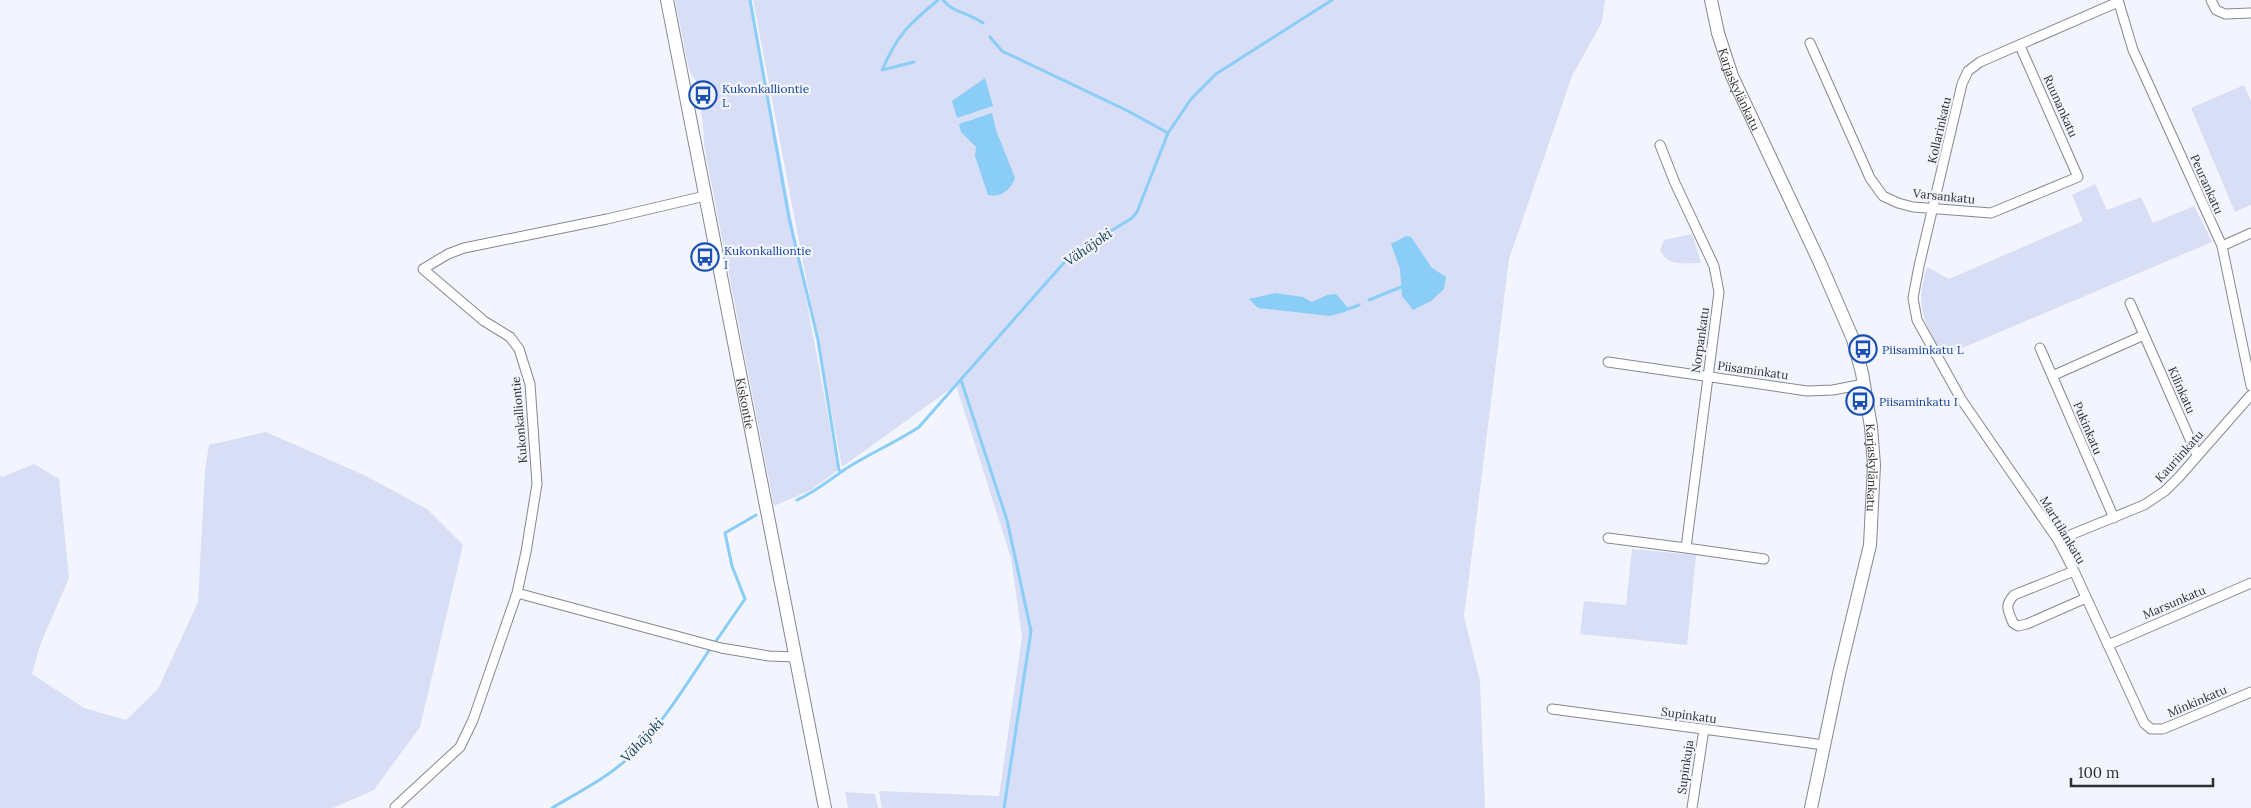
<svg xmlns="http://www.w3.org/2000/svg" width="2251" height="808" font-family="Lora,serif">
<rect width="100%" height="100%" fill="#f2f5fe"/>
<path fill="#d8def5" d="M675,0H751L838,470L811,490L774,506L704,145L703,123L696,81L689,70Z
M753,0H1605L1602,22L1572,76L1509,259L1464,616L1480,681L1485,808H882L879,791L999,796L1022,637L1011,558L956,385L842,467Z
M2244,85L2251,101V205L2235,212L2191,108Z
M2095,184L2107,210L2141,197L2153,223L2194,206L2212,242L1941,357C1925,318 1914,310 1927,267L1949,279L2083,221L2072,195Z
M1692,234L1701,263C1684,263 1668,267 1660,250L1664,240Z
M266,432L366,476L427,509L463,545L420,727L374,790L333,808H0V475L2,477L34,464L59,479L69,578L40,645L32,674L84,708L126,720L158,689L198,602L205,471L209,445Z
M1632,549L1696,555L1687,645L1580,634L1584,601L1626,605Z
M845,792L875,794L878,808H848Z"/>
<path fill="#8acdf6" d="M985,78L993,106L957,118L952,101Z
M992,113L996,130L1015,178C1011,189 1002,198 988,195L975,156L976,147L961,132L959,124Z
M1406,236L1411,237L1432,268L1446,277L1444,289L1431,301L1413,310L1402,296L1400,269L1391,244Z
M1275,293L1303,297L1312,302L1327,295L1336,294L1349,309L1345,312L1330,316L1258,308L1249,299Z"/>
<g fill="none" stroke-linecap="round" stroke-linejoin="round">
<path stroke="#8acdf6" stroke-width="3" d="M750,0L789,218L818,340L839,470
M943,0C952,12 969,13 983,23
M990,37L1002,51L1128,111L1168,133
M914,62L882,70C898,34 908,25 938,0
M1369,300L1401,287
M1348,309L1359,305
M961,380L1007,520L1031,631L1004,808
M797,500C815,492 828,481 844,470C868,454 895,443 919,427L1069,257L1132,218L1137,212L1168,133L1191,99L1216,74L1332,0
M716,641L745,599L732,566L725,533L756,515
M552,808C577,793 605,779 626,760C660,728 684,688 710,649"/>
<g stroke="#858890" stroke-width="11">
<path id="street" d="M2118,0L2133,50L2222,246L2251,386
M2211,0L2216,10L2225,14L2251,13
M2118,2L1980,62L1968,71L1962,84L1919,266L1913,298L1917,320L1961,399L2058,540L2074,571L2144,723L2151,729H2163L2251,692
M1810,43L1870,178L1883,196L1898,203L1913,207L1991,213L2078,177L2020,46
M2222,246L2251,233
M2130,303L2197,455
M2040,348L2114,518
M1608,362L1807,391L1833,390L1864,384
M2052,376L2144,335
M1608,538L1686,548L1719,292L1714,266L1675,183L1660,145
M2058,540L2144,505L2165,491L2179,477L2251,395
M1686,548L1764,559
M2074,571L2014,595C2004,606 2008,610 2013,623L2018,626L2027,624L2086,598
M517,593L721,648L769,656L796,657
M2108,645L2251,583
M1552,709L1824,745
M395,807L460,747L473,720L517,593L526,552L537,484L530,384L519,349L510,337L484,321L423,269L448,254L464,248L607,219L705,196
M1692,808L1704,729"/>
</g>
<g stroke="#858890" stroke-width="14">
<g id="secondary">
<path id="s1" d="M667,0L825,808"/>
<path id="s2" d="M1711,0L1718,33L1732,76L1820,263L1853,339L1862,373L1871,427L1874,465L1870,545L1839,674L1811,808"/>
</g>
</g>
<use href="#street" stroke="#fff" stroke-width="9"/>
<use href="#secondary" stroke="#fff" stroke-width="12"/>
</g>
<defs>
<g id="bus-ring" transform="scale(1.4375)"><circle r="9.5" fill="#f2f5fe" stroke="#1a4fb4" stroke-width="1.5"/><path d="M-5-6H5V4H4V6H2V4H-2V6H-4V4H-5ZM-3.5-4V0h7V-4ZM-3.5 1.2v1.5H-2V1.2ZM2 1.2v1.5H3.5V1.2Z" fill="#1a4fb4"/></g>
</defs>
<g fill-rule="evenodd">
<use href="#bus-ring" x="703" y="95"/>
<use href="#bus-ring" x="705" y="257"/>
<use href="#bus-ring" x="1863" y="349"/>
<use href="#bus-ring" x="1860" y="401"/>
</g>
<g text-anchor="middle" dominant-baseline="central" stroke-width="4.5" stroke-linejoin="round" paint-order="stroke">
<g font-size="12" fill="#164399" stroke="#f2f5fe" text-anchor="start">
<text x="722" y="88">Kukonkalliontie<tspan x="722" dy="14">L</tspan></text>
<text x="724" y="250">Kukonkalliontie<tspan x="724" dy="14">I</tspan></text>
<text x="1882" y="349">Piisaminkatu L</text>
<text x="1879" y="401">Piisaminkatu I</text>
</g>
<g font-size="12" fill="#2e2f33" stroke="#f2f5fe">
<text stroke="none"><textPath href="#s2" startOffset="94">Karjaskylänkatu</textPath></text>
<text transform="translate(2061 106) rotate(66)">Ruunankatu</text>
<text transform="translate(1939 130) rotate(-77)">Kollarinkatu</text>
<text transform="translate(2207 184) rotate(66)">Peurankatu</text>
<text transform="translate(1944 196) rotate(6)">Varsankatu</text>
<text transform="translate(1700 340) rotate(-82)">Norpankatu</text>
<text transform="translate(1753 370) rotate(8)">Piisaminkatu</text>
<text transform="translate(2182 390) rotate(66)">Kilinkatu</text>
<text stroke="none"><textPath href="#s1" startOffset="411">Kiskontie</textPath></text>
<text transform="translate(519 420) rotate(-95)">Kukonkalliontie</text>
<text transform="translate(2088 428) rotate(67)">Pukinkatu</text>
<text transform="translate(2179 456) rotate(-48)">Kauriinkatu</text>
<text stroke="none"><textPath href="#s2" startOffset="499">Karjaskylänkatu</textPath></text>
<text transform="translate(2063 530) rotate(59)">Marttilankatu</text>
<text transform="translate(2174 602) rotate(-23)">Marsunkatu</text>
<text transform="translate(2197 701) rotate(-23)">Minkinkatu</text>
<text transform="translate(1689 715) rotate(8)">Supinkatu</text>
<text transform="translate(1685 767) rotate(-82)">Supinkuja</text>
</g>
<g font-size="14" font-style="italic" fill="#143a4f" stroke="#f2f5fe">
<text transform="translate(1088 247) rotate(-35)">Vähäjoki</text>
<text transform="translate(642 740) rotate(-47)">Vähäjoki</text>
</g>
</g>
<path d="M2071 778v8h142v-8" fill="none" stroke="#2e2f33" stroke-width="2.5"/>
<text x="2078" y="778" font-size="15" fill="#2e2f33" stroke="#f2f5fe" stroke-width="4" paint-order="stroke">100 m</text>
</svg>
